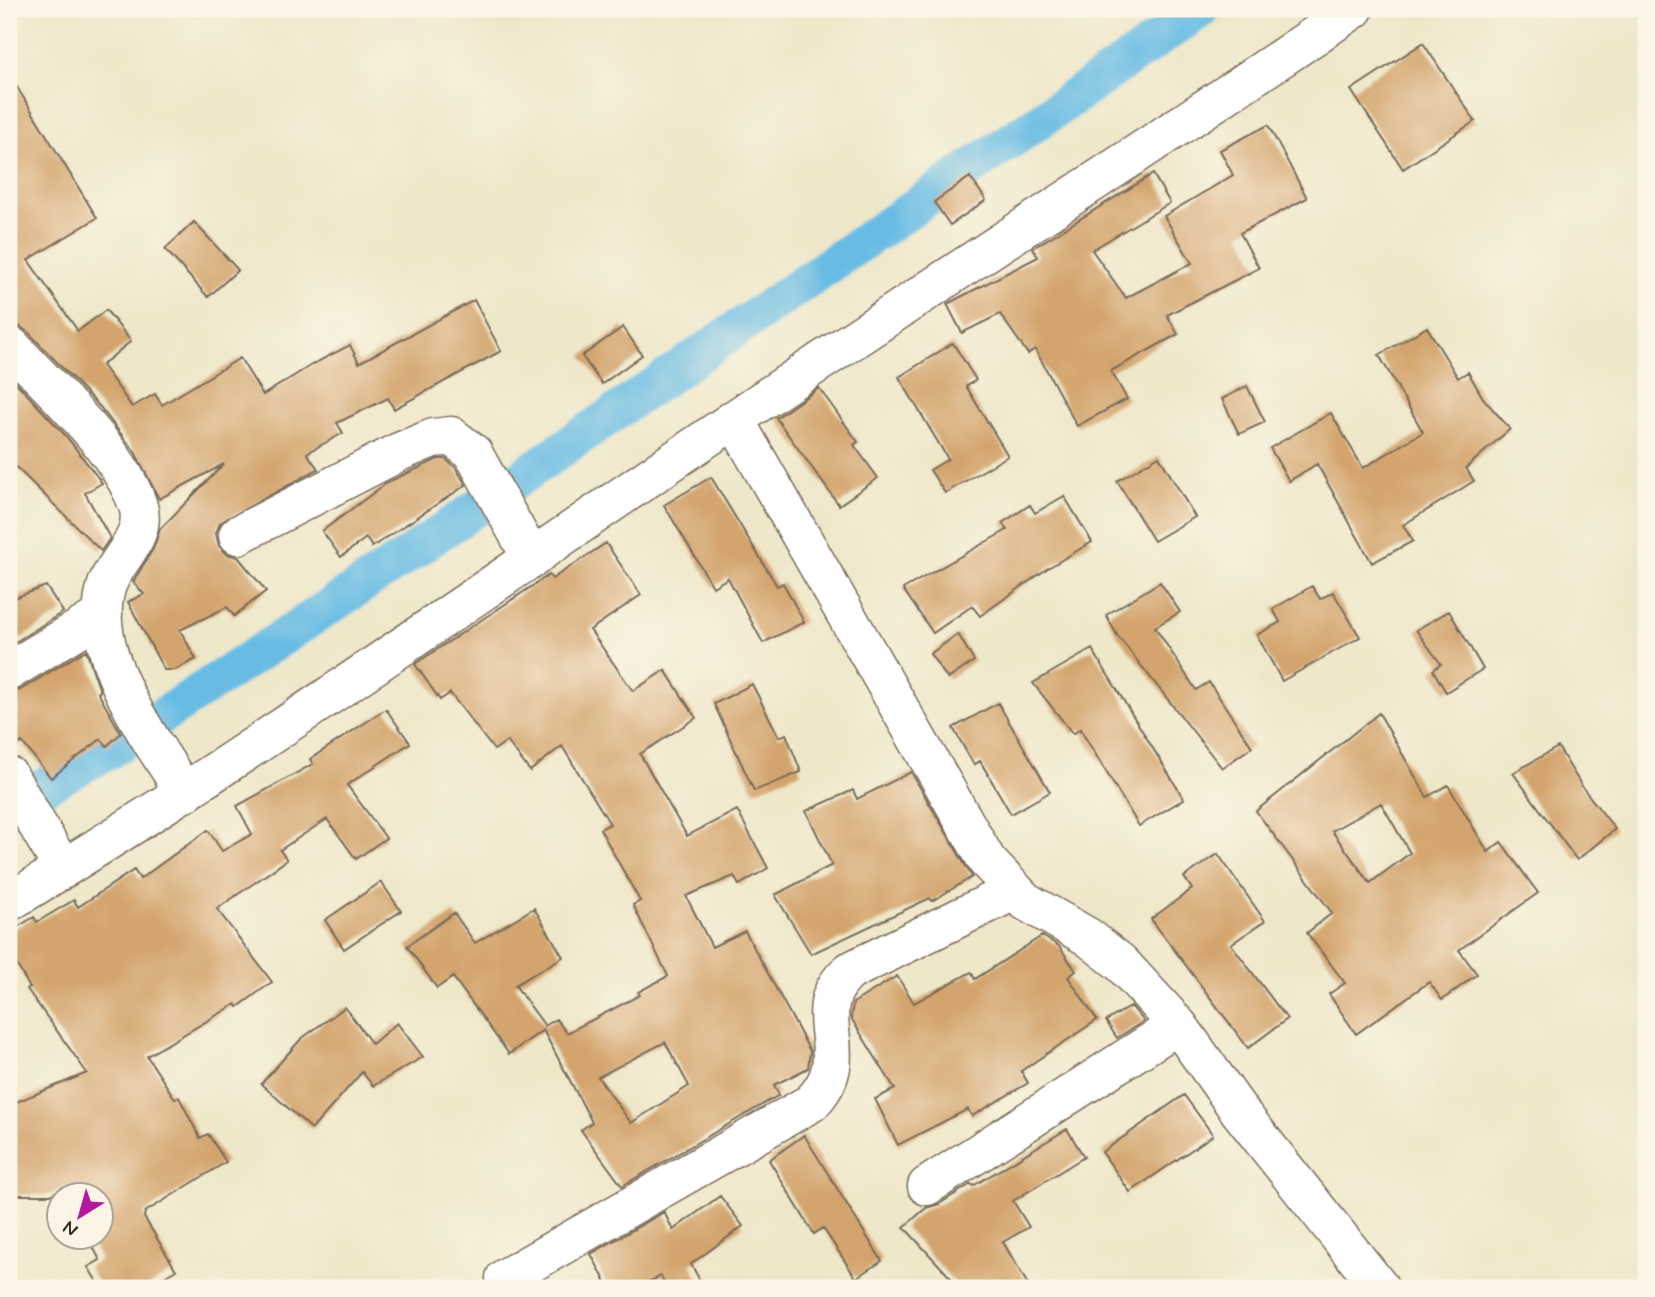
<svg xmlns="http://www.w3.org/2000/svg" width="1655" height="1297" font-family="Mynerve,sans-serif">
<rect width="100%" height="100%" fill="#fcf5e5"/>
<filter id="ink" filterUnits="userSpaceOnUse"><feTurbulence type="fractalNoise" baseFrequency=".0143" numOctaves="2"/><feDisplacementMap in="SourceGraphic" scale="14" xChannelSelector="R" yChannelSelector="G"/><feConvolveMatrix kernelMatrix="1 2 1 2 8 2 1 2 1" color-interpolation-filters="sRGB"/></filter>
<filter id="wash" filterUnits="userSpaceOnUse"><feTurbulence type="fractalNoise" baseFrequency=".00686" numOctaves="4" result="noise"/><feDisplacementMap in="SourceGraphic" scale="28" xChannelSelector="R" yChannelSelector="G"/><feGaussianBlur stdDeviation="1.57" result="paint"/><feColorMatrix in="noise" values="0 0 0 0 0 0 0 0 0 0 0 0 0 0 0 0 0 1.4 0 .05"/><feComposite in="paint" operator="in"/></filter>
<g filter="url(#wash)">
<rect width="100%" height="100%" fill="#eee7c9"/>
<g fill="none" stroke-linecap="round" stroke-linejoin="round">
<path stroke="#68bce4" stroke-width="37" d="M9,805L104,754L402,559L1202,9"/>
</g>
<g id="blocks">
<path fill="#d3a46d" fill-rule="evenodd" d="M1423,43L1475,121L1403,169L1351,90Z
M9,74L97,218L28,260L78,331L106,310L131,341L102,365L132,407L155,394L162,405L240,358L263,395L313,364L350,345L359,363L474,300L501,351L394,409L388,398L337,423L343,433L307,453L318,469L220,523L216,533L219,546L227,554L238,557L266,591L234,616L227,607L180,630L196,659L175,670H164L128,602L144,594L133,582L153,549L160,529L224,464L159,499L135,452L100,407L28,332L19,326H9Z
M1268,125L1307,198L1240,233L1259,268L1167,315L1178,334L1111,371L1127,399L1077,426L1035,349L1028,354L1000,314L962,333L947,304L1038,257L1033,248L1153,174L1170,203L1092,250L1126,298L1192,263L1164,216L1233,175L1220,150Z
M970,177L986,200L950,225L934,202Z
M194,222L238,270L208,297L165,249Z
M623,327L642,355L602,384L582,356Z
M1427,327L1458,378L1468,372L1483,398L1510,429L1466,468L1474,481L1403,525L1413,541L1372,563L1317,464L1289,481L1270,448L1331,413L1363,468L1423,432L1379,355Z
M953,343L976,380L966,386L1008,456L945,493L930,470L948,459L899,377Z
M9,375L66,436L102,483L85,493L110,538L101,551L9,460Z
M1247,386L1265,422L1239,434L1222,399Z
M819,388L858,442L854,445L878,478L839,505L776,418Z
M1159,456L1195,517L1154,541L1117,481Z
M438,459H445L456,468L466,485L372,547L366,538L341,557L322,531L388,482Z
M711,477L777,586L783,583L804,622L763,643L728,578L713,587L664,505Z
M1064,496L1092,542L1048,568L980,616L972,606L933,633L903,589L1007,530L1002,523L1030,505L1035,513Z
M606,543L641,595L590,630L633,691L665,670L696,718L640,754L687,836L737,810L768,868L739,885L734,876L686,896L712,947L745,931L810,1051L808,1068L774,1085L779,1095L622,1186L581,1130L592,1122L543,1030L509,1054L453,977L437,988L407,946L454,913L475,943L534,908L563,957L515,985L545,1026L556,1019L567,1033L640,995L638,992L668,976L633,905L640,901L600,829L610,824L562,746L530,771L507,741L494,750L450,693L440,700L415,664L549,575L552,579ZM665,1042L689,1086L631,1123L598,1077Z
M1160,582L1180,612L1155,627L1196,690L1209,682L1252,747L1222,768L1117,635L1106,615Z
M46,586L63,612L9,646V600Z
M1312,586L1320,599L1333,592L1360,637L1282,681L1257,635L1280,622L1273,609Z
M1449,611L1483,669L1446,692L1433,670L1441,664L1416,630Z
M958,634L974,661L948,679L930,654Z
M1092,649L1184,799L1139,826L1080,729L1073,734L1033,683Z
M86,650L100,691L98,693L121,733L107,746L101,739L51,778L22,742L9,751V693L20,690Z
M752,684L779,737L786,734L801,772L754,791L714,704Z
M998,703L1050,792L1011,814L980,761L974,765L953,728Z
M386,709L410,743L347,785L386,838L356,859L327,819L280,850L287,860L217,909L272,982L238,1007L236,1004L147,1056L175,1099L179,1097L200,1138L208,1134L226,1162L145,1212L144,1217L176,1270L145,1288H101L88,1267L100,1260L88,1237H102V1195H66L62,1188L51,1195H9V1105L87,1073L27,989L30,988L9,951V932L34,917L37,922L74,900L78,907L134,870L140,879L208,830L222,851L252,834L237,806L313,764L310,759Z
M1379,713L1427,797L1448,785L1488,852L1501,842L1538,893L1459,950L1477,974L1442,1000L1429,982L1356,1034L1329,994L1345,983L1307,933L1332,913L1256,811ZM1381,803L1410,853L1370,883L1332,831Z
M1558,747L1583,788L1615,829L1577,860L1513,773Z
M911,772L972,877L932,901L930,898L811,954L775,895L832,865L806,811L853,790L857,799Z
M1218,854L1265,921L1231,944L1287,1019L1248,1048L1151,919L1192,889L1184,877Z
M381,882L401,911L344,949L325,920Z
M1042,936L1059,946L1076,971L1068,977L1097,1020L1021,1071L1028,1083L972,1116L968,1109L898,1145L875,1099L895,1089L851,1018L853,1003L897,976L914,1003L971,972L975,979Z
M1131,1006L1144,1021L1117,1038L1106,1021Z
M345,1007L372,1044L397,1023L423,1057L373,1086L362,1072L312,1129L261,1084L301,1039Z
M1184,1095L1213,1135L1130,1192L1102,1152Z
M1067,1129L1084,1157L1013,1201L1029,1227L1003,1242L1030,1288H960L904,1227L926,1208L939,1204L971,1184L973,1186Z
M804,1135L882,1261L856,1278L823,1228L814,1234L769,1160Z
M720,1196L743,1226L691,1264L704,1288H667L661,1276L636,1288H609L591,1254L664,1212L673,1230Z"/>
</g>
</g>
<g filter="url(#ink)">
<use href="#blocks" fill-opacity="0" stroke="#7a6c5a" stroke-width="2"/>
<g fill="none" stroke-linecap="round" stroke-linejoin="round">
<g stroke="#7a6c5a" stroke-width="41">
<path id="street" d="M12,347C52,391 119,449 138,506C148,538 114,560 106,588C87,654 152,741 185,793
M734,419L987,861L1025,901L1088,937L1121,963L1178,1025L1240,1112L1380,1288
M238,535L399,452L433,438L451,436L473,453L532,559
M9,671L103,614
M9,776L63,869
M9,902C257,752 492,583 732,421C938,281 1149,149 1354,9
M927,1186L1178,1025
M505,1278L811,1103C860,1054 801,1013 850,971L1014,891"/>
</g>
<path stroke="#7a6c5a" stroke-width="4.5" stroke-dasharray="2 5" stroke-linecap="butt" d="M1634,1288L1646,1279"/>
<use href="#street" stroke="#fff" stroke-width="38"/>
</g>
</g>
<rect width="1655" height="1297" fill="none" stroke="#fcf5e5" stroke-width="35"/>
<g transform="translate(80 1216) rotate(217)"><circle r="33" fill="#fcf5e5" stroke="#afa495" stroke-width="2"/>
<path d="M0-5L12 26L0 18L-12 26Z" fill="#b5179e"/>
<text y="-10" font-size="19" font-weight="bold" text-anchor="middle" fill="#3b2a1e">N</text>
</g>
</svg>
